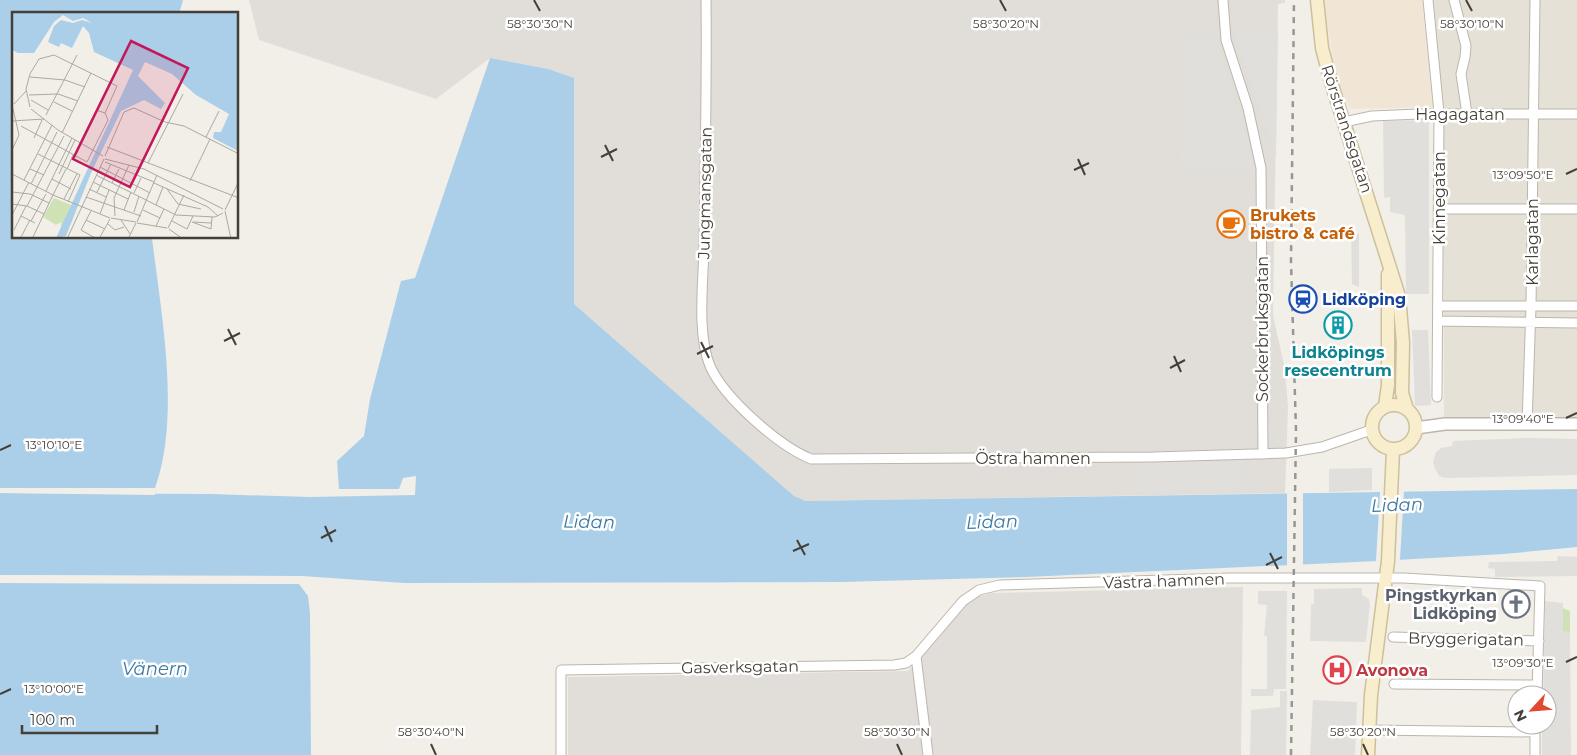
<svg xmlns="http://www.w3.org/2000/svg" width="1577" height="755" font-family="Montserrat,sans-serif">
<rect width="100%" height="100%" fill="#f2efe8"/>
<path fill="#e5e1d7" d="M1433,0H1577V421L1444,419L1443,105Z"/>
<path fill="#f1e6d6" d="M1323,0H1422L1433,107L1350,109L1341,91L1334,64Z"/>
<path fill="#e1ded9" d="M249,0H1285V3L1278,4L1273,316L1285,369L1288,407L1285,493L806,501L794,496L574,304L573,271L490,58L436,99L259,40Z
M1243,587L1241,755H568V677L908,671L966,605L976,597L992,593Z"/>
<path fill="#cee2b5" d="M1563,608L1570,611V632H1563Z"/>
<path fill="#e1dfdc" d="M1235,30L1278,31L1276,156Z
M1185,38H1216L1251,151V168L1181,166Z
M1429,120V294H1406L1405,215L1390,212V197L1384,198L1383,121Z
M1351,231L1359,234V287L1352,284Z
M1412,330H1428L1431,405L1415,406Z
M1527,438L1577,439V475L1445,478L1439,476L1435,469L1433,462L1436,452L1441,448L1452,446L1453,441Z
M1136,461L1242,462L1241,489L1137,492Z
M1372,468V490L1329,492V469Z
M1558,556L1577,557V576L1495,577V569L1488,568L1489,562L1557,561Z
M1362,588V595L1369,599L1370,604L1366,642L1310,641L1311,605L1314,604V589Z
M1258,591H1287L1286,689H1274L1273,696H1251V689H1267V636H1264L1267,605L1258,604Z
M1545,601L1563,603V631L1570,632L1571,755H1542V725H1547V695H1543Z
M1280,691H1287L1286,755H1250L1251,710L1280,707Z
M1313,700L1357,702L1355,755H1310Z"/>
<path fill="#abcfe8" d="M0,0H183L179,14H14V238H152C161,313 181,416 155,488H0Z
M490,58L548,69L574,78V304L794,496L806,501L1577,489V547L1504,554L1378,561L1026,577L841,582L404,583L302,576L0,575V493L210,494L310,497L415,495L416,476L403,478L399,489H339L337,461L364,436L370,399L401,281L415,278Z
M0,583L299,584L308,596L310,613L311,755H0Z"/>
<path fill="#f2efe8" d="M0,488H154L155,491H0Z
M1287,490L1303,491V567H1287Z
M0,491L155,493V495L0,493Z
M1404,491L1400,560L1376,561L1380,492Z
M0,575L125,576H302L301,579H125L0,578Z
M0,580H206L300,581L299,584L0,583Z"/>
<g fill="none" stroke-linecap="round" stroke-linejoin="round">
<g stroke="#bcb6ac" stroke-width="11">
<path id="minor" d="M706,0C707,83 705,166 704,249C703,283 697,335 710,366C724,398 779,446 811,459L1153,457L1286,453L1322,447L1371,430
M1223,0L1226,40L1248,108L1261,168L1263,454
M1428,0L1439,113L1437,397
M1454,0L1466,46L1465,57L1461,74L1467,114
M1344,122L1372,116L1419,114H1577
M1439,209H1577
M1438,306H1577
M1438,321L1577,323
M1527,424L1531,306L1535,0
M1393,637L1539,641
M1394,684L1537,685
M1368,730L1535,732
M561,755V670L894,665L906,663L916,656
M928,755L916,656L963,601L979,590L1000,585L1230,578H1404L1540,586L1537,695
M1535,755V725"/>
</g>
<g stroke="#bcb6ac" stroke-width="14">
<path id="tertiary" d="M1416,428L1445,424H1577"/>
</g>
<g stroke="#ccc09d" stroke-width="15">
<path id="secondary" d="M1317,0L1322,48L1331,82L1399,296L1403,343L1402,393L1407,409
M1372 427a22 22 0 1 1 44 0a22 22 0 1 1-44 0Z
M1385,406L1388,385V274
M1368,755L1371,695L1388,561L1393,450"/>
</g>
<use href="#minor" stroke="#fff" stroke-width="9"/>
<use href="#tertiary" stroke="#fff" stroke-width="11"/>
<use href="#secondary" stroke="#f8edcc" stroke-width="12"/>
<path stroke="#969696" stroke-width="2.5" stroke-dasharray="6 6" stroke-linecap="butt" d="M1291,755L1296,431L1291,261L1294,0"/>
</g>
<path fill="none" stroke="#443f37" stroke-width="2" d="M534,0L540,11M1000,0L1006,11M1466,0L1472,11M605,145L613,161M601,157L617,149M1078,159L1085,175M1074,170L1089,163M1566,174L1577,169M228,329L236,345M224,341L240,333M701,342L709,358M697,354L713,346M1174,356L1181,372M1170,368L1185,360M1566,418L1577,413M0,450L11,445M325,526L332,542M321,538L336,530M797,540L805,555M793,551L809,544M1270,553L1278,569M1266,565L1282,557M1566,662L1577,657M0,694L11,689M431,744L436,755M897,744L902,755M1363,744L1368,755"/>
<defs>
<g id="cafe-ring" transform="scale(1.4375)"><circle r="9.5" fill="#fff" stroke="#e8710a" stroke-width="1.5"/><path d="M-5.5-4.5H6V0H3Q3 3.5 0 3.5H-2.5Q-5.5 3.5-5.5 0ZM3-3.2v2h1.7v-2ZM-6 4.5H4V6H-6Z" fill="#e8710a"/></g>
<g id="station-ring" transform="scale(1.4375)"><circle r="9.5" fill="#fff" stroke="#1a4fb4" stroke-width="1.5"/><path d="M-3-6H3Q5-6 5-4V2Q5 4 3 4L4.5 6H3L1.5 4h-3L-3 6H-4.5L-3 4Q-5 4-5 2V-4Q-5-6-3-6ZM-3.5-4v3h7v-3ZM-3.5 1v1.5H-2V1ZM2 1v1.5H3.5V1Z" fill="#1a4fb4"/></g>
<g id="building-ring" transform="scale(1.4375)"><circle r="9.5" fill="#fff" stroke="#0f9aa8" stroke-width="1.5"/><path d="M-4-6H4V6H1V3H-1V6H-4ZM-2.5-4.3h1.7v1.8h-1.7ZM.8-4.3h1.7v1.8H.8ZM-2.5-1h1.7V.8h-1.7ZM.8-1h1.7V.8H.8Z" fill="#0f9aa8"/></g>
<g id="church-ring" transform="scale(1.4375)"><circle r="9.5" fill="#fff" stroke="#6b7280" stroke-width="1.5"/><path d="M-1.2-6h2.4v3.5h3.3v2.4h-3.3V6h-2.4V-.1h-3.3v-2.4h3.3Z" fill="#6b7280"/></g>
<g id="hospital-ring" transform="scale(1.4375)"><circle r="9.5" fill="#fff" stroke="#e0444e" stroke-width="1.5"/><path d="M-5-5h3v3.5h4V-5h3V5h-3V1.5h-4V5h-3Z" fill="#e0444e"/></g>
</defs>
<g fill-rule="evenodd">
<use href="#cafe-ring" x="1231" y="224"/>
<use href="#station-ring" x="1303" y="299"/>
<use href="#building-ring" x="1338" y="325"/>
<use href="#church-ring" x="1516" y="604"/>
<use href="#hospital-ring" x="1337" y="670"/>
</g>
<g text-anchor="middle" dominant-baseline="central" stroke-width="5" stroke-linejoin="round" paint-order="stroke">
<g font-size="16" fill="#443f37" stroke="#fff">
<text x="1460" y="114">Hagagatan</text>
<text transform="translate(1347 129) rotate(72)">Rörstrandsgatan</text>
<text transform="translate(705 193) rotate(-89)">Jungmansgatan</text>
<text transform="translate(1439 198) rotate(-90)">Kinnegatan</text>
<text transform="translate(1532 242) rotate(-90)">Karlagatan</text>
<text transform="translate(1262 329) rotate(-90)">Sockerbruksgatan</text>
<text x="1033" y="458">Östra hamnen</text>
<text transform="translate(1164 581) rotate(-2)">Västra hamnen</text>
<text transform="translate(1466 639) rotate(1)">Bryggerigatan</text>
<text transform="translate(740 667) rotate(-1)">Gasverksgatan</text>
</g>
<g font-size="16" font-weight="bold" fill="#c56008" stroke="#fff" text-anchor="start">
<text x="1250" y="215">Brukets<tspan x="1250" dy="18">bistro &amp; café</tspan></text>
</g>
<g font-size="16" font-weight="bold" fill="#164399" stroke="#fff" text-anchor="start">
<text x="1322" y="299">Lidköping</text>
</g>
<g font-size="16" font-weight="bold" fill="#0d838f" stroke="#fff">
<text x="1338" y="352">Lidköpings<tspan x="1338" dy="18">resecentrum</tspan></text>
</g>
<g font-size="16" font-weight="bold" fill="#5b616d" stroke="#fff" text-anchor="end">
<text x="1497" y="595">Pingstkyrkan<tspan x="1497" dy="18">Lidköping</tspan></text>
</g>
<g font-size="16" font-weight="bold" fill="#be3a42" stroke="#fff" text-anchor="start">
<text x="1356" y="670">Avonova</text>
</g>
<g font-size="18" font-style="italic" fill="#3d79a4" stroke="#fff">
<text transform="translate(1397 505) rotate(-2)">Lidan</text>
<text transform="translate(589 522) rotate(1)">Lidan</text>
<text transform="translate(992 522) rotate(-2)">Lidan</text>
<text x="155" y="669">Vänern</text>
</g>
</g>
<g transform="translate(12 12)">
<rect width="226" height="226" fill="#f2efe8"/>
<path d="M42,186L59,193L49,218V210L44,213L31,205Z" fill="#cee2b5"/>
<path d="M0,0H226V139L201,126L202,120H209L217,102L184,83L160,62L133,50L126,64L153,91L149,97L132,88L109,99L79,161L54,224L44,226L121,58L82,40L77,21L71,14L60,36L49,31L47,35L36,30L42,14L49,8L61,11L70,8L80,11L71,6L61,9L51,3L42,10L22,41H6L0,38Z" fill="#abcfe8"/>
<path fill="none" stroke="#aca9a1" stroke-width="1" d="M18,65L53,68L73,75M17,83L46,82L66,89M19,88L36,98M42,90L60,99M2,92L14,79M18,95L14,77L18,62L27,47L42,43L105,74L93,101M19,97L46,118L91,144M34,103L65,43M0,109L32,107M9,114L75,150L96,108L93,101L84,98M50,121L79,61M194,125L207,99M22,126L30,108M95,135L227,186M0,138L7,123L1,97M26,142L68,163L56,190M93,144L112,100L122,96L153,110L172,114L227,142M93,147L132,157L211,197M93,150L142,170M136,151L171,82M88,155L138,181M18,157L32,163M55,157L61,143M0,162L41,183L54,157M47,162L63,128M84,163L164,203L203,205L211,201M40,167L59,177M12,168L40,113M178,169L198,127M81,170L116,187M100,171L107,157M142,171L196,195L206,204M19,172L45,120M77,177L94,185M155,177L166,192L189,197M34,179L60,126M0,180L18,182L37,191M85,180L99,152M122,181L129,166M74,185L129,204M52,187L65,162M0,192L15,194L32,202M144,193L151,175M15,194L52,124M112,198L119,180M131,198L148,206M213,198L227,169M79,199L69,218L85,227M213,199L219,227M122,200L127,184M88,202L97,178M0,203L17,170M9,204L23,211M103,204L102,186L117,153M99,206L124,210M74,208L93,217M109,208L118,222M19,209L34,182M160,209L175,217L181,204M125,210L145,163M180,210L199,217L200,205M181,210L199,211M125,211L155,216M96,212L103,218L112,215M144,214L152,197M156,216L172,183M157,217L171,227M2,218L14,194M9,225L18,208M20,227L41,183L98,206M55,227L92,147M87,227L98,207M116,227L124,211"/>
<path fill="#c2185b" fill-opacity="0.15" stroke="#c2185b" stroke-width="2.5" d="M119,29L176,56L118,175L61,147Z"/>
<rect width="226" height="226" fill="none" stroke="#443f37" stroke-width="2.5"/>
</g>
<g font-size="12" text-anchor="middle" fill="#443f37" stroke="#fff" stroke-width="5" stroke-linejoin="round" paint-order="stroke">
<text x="540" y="28">58°30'30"N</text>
<text x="1006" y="28">58°30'20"N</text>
<text x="1472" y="28">58°30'10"N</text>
<text x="1523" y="179">13°09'50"E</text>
<text x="1523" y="423">13°09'40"E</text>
<text x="54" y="449">13°10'10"E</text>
<text x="1523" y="667">13°09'30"E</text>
<text x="54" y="693">13°10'00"E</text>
<text x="431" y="736">58°30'40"N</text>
<text x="897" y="736">58°30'30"N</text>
<text x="1363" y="736">58°30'20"N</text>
</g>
<g transform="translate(1532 710) rotate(244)"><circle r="24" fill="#ffffff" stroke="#b4b2af"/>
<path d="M0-4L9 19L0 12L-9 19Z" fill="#e14a30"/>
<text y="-8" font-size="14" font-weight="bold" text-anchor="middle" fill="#443f37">N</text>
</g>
<path d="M22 725v8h135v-8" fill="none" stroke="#443f37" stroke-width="2.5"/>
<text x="30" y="725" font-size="15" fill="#443f37" stroke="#ffffff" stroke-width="4" paint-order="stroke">100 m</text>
</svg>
